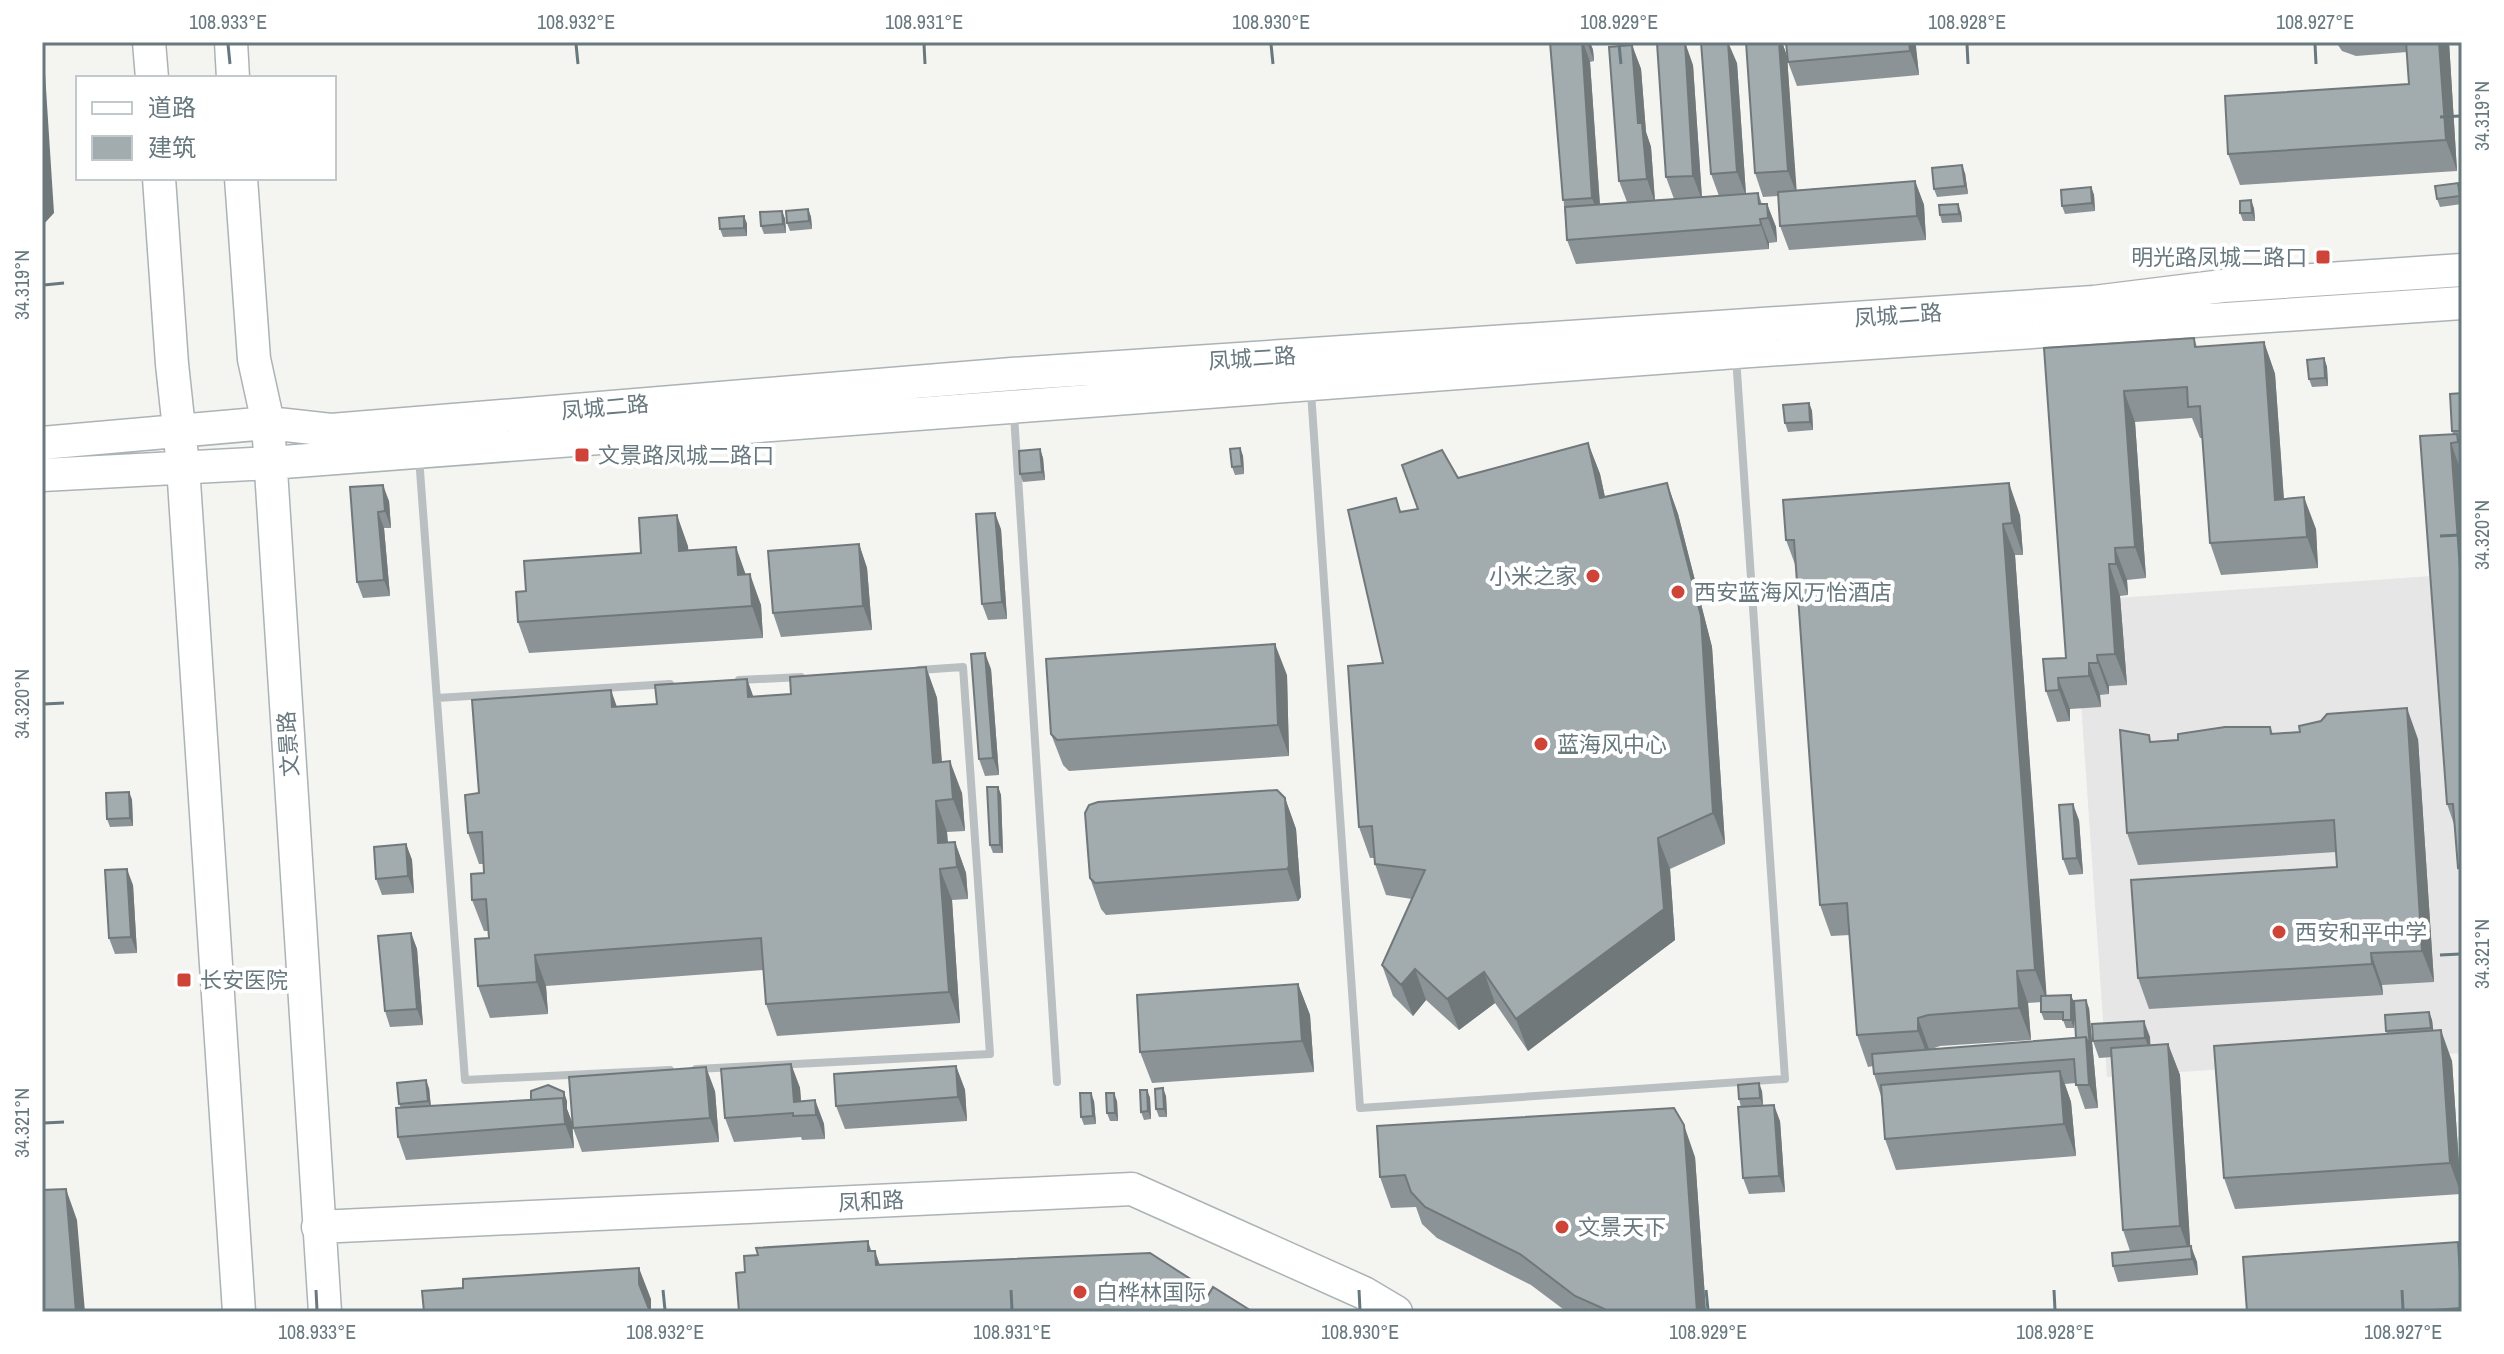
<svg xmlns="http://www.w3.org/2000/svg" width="2504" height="1354" font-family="'Archivo Narrow','Noto Sans SC',sans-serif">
<rect width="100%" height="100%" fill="#f4f4f1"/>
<path fill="#e5e6e5" d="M2446,575L2462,811V1053L2107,1077L2074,601Z"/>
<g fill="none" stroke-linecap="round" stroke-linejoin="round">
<g stroke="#acb3b6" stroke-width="35">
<path id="secondary" d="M149,42L152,78
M231,42L233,78
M159,178L172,364L183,466L239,1312
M241,178L254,359L268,423L325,1312
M42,443L268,423L331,430L1012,374L2094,302L2223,286L2462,270
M42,475L270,463L1736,352L2462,303
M318,1227L1132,1189L1364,1293L1396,1312"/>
</g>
<path stroke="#babfc1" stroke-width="8" d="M1311,392L1360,1108L1785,1079L1736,357
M1014,415L1057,1082
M419,457L465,1080L670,1070
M739,680L801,677
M437,698L670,684
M696,1069L990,1054L963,667L919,670"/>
<use href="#secondary" stroke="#fff" stroke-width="32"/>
</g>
<path fill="#8b9396" d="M1550,42H1590L1593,50L1594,61L1590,62L1600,204L1627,202L1619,181L1632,45L1641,69L1646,132L1651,147L1655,200L1674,199L1666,177L1693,65L1702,197L1719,196L1711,174L1737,63L1746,194L1758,193L1762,204H1767L1776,227L1777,242L1769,243V249L1576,264L1567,240Z
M1746,42H1782L1787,56L1796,190L1915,181L1924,205L1926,240L1789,250L1780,226L1778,196L1763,197L1755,173Z
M1786,42H1915L1919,75L1797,86L1788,62Z
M2336,42H2449L2457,171L2240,185L2228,154L2409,84L2407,52L2356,56L2342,51Z
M1965,173L1968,194L1937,197L1934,189Z
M2091,187L2094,195L2095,211L2065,214L2062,206Z
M2461,191L2462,204L2440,207L2437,199Z
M2254,208L2255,221H2243L2240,213Z
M808,209L811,217L812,229L790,231L787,223Z
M782,211L785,219L786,233L764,234L761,226Z
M1961,212L1962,222L1942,223L1940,215Z
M744,216L747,224V236L723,237L720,229Z
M2194,338L2197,347L2264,342L2275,374L2284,499L2316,529L2318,568L2221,575L2210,543L2202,438H2200L2192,418L2135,422L2146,578L2127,580L2128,595L2120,596L2127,685L2109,686V694L2100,695L2101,707L2070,709V721L2057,722L2046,691L2066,658L2044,348Z
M2324,358L2327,367L2328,386L2312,387L2309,379Z
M2462,393V878L2458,868L2455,827L2447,804L2420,436L2453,434L2452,431Z
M1809,403L1812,411L1813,430L1788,432L1785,423Z
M1588,443L1600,474L1605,497L1667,483L1678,514L1712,647L1725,844L1670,869L1675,940L1528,1051L1495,1003L1459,1030L1426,1000L1413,1016L1393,996L1382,965L1412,899L1386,895L1375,864L1374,858H1370L1359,827L1383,663L1396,498L1401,512L1418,509L1458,478Z
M1240,448L1243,456L1244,474L1235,475L1232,467Z
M1040,449L1043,458L1045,480L1023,482L1020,474Z
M350,487L389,501L391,528H384L390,596L363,598L357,582Z
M677,515L688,550L746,574L761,605L763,638L529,653L518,622L526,591L641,553Z
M2020,515L2023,555H2015L2046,995H2071L2074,1003V1028H2066L2063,1020H2044L2041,1012V1002L2028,1003L2031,1040L1940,1046L1929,1050L2076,1038L2089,1008L2098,1108L2085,1109L2076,1083L2065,1084L2071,1102L2076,1156L1896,1170L1885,1139L1881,1096L1874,1074L1873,1066L1868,1067L1857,1035L1850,935L1831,936L1820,905L1796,567L1786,540Z
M1001,529L1007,619L988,620L982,604Z
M859,544L867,568L872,630L781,637L773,613Z
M926,667L937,698L942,762L962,793L965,831L947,832L948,842H955L966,873L968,899L952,900L960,1023L777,1036L766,1004L763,970L546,986L548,1014L490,1018L478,986L489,938L488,931H484L472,900L484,873V864H479L468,833L479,793L617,706L657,704L747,679L753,696L791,694Z
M991,669L999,775L985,776L979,759Z
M1287,675L1289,756L1069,771L1063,765L1051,734Z
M2270,727L2273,734L2418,739L2434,982L2382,985L2383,995L2149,1009L2138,978L2337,867L2336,852L2138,865L2127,833L2152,742L2178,740Z
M998,787L1001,795L1003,853H993L990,845Z
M129,792L132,800L133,826L110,827L107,819Z
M1285,798L1296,829L1301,897L1298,901L1106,915L1101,909L1090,878Z
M2079,820L2083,874L2069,875L2063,859Z
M406,844L412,860L414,893L382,895L376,879Z
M133,885L137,953L115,954L109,938Z
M411,933L417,949L423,1025L390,1027L385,1011Z
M1298,984L1310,1015L1314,1072L1152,1083L1140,1052Z
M2429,1012L2432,1020L2433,1030L2452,1061L2461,1194L2235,1209L2224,1178L2387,1034L2386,1031Z
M2150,1037V1045L2168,1044L2180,1075L2190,1246L2197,1262L2198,1275L2118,1282L2113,1266L2130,1251L2123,1230L2112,1057L2099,1058L2093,1041Z
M791,1064L800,1088L801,1101L815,1100L824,1124L825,1139L802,1140L801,1137L734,1142L725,1118Z
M956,1066L965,1090L967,1121L845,1129L836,1106Z
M429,1088L431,1106L567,1101V1109L572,1122L574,1148L406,1160L398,1137L401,1108L399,1104Z
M1147,1090L1150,1098L1151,1119L1144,1120L1141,1112Z
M715,1091L719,1142L582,1152L573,1128Z
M1762,1091L1763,1106L1780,1121L1785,1192L1749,1194L1743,1178L1741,1107L1739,1099Z
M1166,1096L1167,1117H1159L1156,1109Z
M1094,1101L1096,1124L1084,1125L1081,1117Z
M1117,1101L1118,1121H1110L1107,1113Z
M1695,1157L1706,1312H1567L1531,1285L1437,1238L1422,1224L1416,1207L1391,1208L1380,1177Z
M2462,1252V1312H2247Z"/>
<path fill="#71787a" d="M42,42H43L54,213L42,226Z
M1582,42H1583L1590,62L1601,222L1592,198Z
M1587,42H1590L1593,50L1594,61Z
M1685,42L1693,65L1702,200L1693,176Z
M1728,42L1737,63L1746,196L1737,172Z
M1779,42H1782L1787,56L1797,195L1788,171Z
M1909,42H1915L1916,46L1919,75L1910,51Z
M2439,42H2449L2457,171L2446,140Z
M1632,45L1641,69L1646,132L1651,147L1655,203L1647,179L1638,123Z
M1962,165L1965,173L1968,194L1965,186Z
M1915,181L1924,205L1926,240L1917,216Z
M2091,187L2094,195L2095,211L2092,203Z
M2251,200L2254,208L2255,221L2252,213Z
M1767,204L1776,227L1777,242L1768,218Z
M1958,204L1961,212L1962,222L1959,214Z
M808,209L811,217L812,229L809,221Z
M782,211L785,219L786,233L783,224Z
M744,216L747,224V236L744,228Z
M1760,219L1769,243V249L1761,225Z
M2264,342L2275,374L2286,531L2275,500Z
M2324,358L2327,367L2328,386L2325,378Z
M2124,391L2135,422L2146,578L2135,547Z
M1809,403L1812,411L1813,430L1810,422Z
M2457,434L2462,447V454L2458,442Z
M1588,443L1600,474L1612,530L1600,498Z
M2451,443L2462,474V598Z
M1240,448L1243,456L1244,474L1242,466Z
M1040,449L1043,458L1045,480L1042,472Z
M1667,483L1678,514L1712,647L1725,844L1713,813Z
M2009,483L2020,515L2023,555L2012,523Z
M383,485L389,501L391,528L385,511Z
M2304,497L2316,529L2318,568L2307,537Z
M378,512L384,528L390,596L384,580Z
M995,513L1001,529L1007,619L1002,602Z
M677,515L688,546L691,582L679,551Z
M2003,524L2015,555L2047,1001L2035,970Z
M859,544L867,568L872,630L863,606Z
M736,547L747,578L738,575Z
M2115,548L2127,580L2128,595L2116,564Z
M2109,564L2120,596L2127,685L2115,654Z
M750,574L761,605L763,638L752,606Z
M1275,644L1287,675L1289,756L1278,725Z
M985,653L991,669L999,775L993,758Z
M2097,655L2109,686V694L2098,663Z
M2089,663L2100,695L2101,707L2089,676Z
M926,667L937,698L944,794L933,763Z
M2058,678L2070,709V721L2059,690Z
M747,679L758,710L748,697Z
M611,690L622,721L612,707Z
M2407,708L2418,739L2434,982L2422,951Z
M950,761L962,793L965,831L953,799Z
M998,787L1001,795L1003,853L1000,845Z
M129,792L132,800L133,826L130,818Z
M1285,798L1296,829L1301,897L1298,901L1287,869Z
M936,801L947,832L949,868L938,843Z
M2073,804L2079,820L2083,874L2077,858Z
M1658,838L1670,869L1675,940L1528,1051L1516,1019Z
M955,842L966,873L968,899L957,867Z
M406,844L412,860L414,893L408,876Z
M127,869L133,885L137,953L131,937Z
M940,869L952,900L960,1023L949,992Z
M42,926L44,961L42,956Z
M411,933L417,949L423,1025L417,1009Z
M2371,953L2382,985L2383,995L2372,964Z
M535,955L546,986L548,1014L537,982Z
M1415,969L1426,1000L1413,1016L1401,985Z
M2017,971L2028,1003L2031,1040L2019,1008Z
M1484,972L1495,1003L1459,1030L1447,999Z
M1298,984L1310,1015L1314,1072L1302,1041Z
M2071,995L2074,1003V1028L2071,1020Z
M2086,1000L2089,1008L2098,1108L2089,1085L2086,1037Z
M2429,1012L2432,1020L2434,1036L2431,1028Z
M1918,1018L1929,1049L1930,1062L1918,1031Z
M2144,1021L2150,1037L2151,1054L2145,1038Z
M2441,1030L2452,1061L2461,1194L2450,1163Z
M2168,1044L2180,1075L2191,1258L2180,1226Z
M791,1064L800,1088L802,1116L794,1102Z
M956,1066L965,1090L967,1121L958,1097Z
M706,1067L715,1091L719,1142L710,1118Z
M2060,1071L2071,1102L2076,1156L2064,1124Z
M426,1080L429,1088L431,1109L428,1101Z
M1759,1083L1762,1091L1763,1106L1760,1098Z
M1163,1088L1166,1096L1167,1117L1164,1109Z
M1147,1090L1150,1098L1151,1119L1148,1111Z
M564,1092L567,1101V1109L572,1122L574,1148L565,1124L563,1098Z
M1091,1093L1094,1101L1096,1124L1093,1116Z
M1114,1093L1117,1101L1118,1121L1115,1113Z
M815,1100L824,1124L825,1139L816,1115Z
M1774,1105L1780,1121L1785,1192L1779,1176Z
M1684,1125L1695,1157L1706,1312H1697Z
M66,1189L77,1220L85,1312H76Z
M868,1241L875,1262V1251L886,1282L868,1251Z
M2458,1242L2462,1252V1295Z
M2191,1246L2197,1262L2198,1275L2192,1259Z
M639,1268L651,1299V1312H649L639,1284Z
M1203,1287L1212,1312L1198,1293Z"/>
<path fill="#a2abae" stroke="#71787a" stroke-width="2" d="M1550,42H1582L1592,198L1563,200Z
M1685,42L1693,176L1666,177L1657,43Z
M1701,42H1728L1737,172L1711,174Z
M1746,42H1779L1788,171L1755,173Z
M1786,42H1909L1910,51L1788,62Z
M2406,42H2439L2446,140L2228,154L2225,96L2409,84Z
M1632,45L1638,123H1642L1647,179L1619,181L1609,47Z
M1962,165L1965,186L1934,189L1932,168Z
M1915,181L1917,216L1780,226L1778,192Z
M2458,183L2460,196L2437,199L2435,186Z
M2091,187L2092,203L2062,206L2061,190Z
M1758,193L1759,204H1767L1768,218L1760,219L1761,225L1567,240L1565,207Z
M2251,200L2252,213H2240V201Z
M1958,204L1959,214L1940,215L1939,205Z
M808,209L809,221L787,223L786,211Z
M782,211L783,224L761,226L760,212Z
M744,216V228L720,229L719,218Z
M2194,338L2195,347L2264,342L2275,500L2304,497L2307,537L2210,543L2200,406L2188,407L2187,387L2124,391L2135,547L2115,548L2116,564H2109L2115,654L2097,655L2098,663H2089V676L2058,678L2059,690L2046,691L2043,659L2066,658L2044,348Z
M2324,358L2325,378L2309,379L2307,360Z
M2462,393V431H2452L2450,394Z
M1809,403L1810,422L1785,423L1783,405Z
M2457,434L2458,442L2451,443L2462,598V867L2458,868L2453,804H2447L2420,436Z
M1588,443L1600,498L1667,483L1701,616L1713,813L1658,838L1664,909L1516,1019L1484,972L1447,999L1415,969L1401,985L1382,965L1425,870L1375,864L1372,826L1359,827L1348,666L1383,663L1348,510L1396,498L1400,512L1418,509L1402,465L1442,450L1458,478Z
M1240,448L1242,466L1232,467L1230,449Z
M1040,449L1042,472L1020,474L1019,451Z
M2009,483L2012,523L2003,524L2035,970L2017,971L2019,1008L1928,1015L1918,1018V1031L1857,1035L1847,903L1820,905L1794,540H1786L1783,500Z
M383,485L385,511L378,512L384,580L357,582L350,487Z
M995,513L1002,602L982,604L976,514Z
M677,515L679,551L736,547L738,575L750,574L752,606L518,622L516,592L526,591L524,561L641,553L639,518Z
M859,544L863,606L773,613L768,551Z
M1275,644L1278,725L1057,740L1051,734L1046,659Z
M985,653L993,758L979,759L971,654Z
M926,667L933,763L950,761L953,799L936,801L938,843L955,842L957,867L940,869L949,992L766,1004L761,938L535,955L537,982L478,986L475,939L489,938L486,899L472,900L471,874L484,873L482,832L468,833L465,795L479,793L472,700L611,690L612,707L657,704L655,685L747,679L748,697L791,694L790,677Z
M2407,708L2422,951L2371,953L2372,964L2138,978L2131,880L2337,867L2334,820L2127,833L2120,730L2149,735L2150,742L2178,740V734L2225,727H2270L2271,734L2300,732L2299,726L2321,721L2327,714Z
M987,787H998L1000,845H990Z
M1277,790L1285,798L1289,866L1287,869L1095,883L1090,878L1085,813L1089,805L1098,802Z
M129,792L130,818L107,819L106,793Z
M2073,804L2077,858L2063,859L2059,805Z
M406,844L408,876L376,879L374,847Z
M127,869L131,937L109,938L105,870Z
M411,933L417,1009L385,1011L378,936Z
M1298,984L1302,1041L1140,1052L1137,995Z
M2071,995V1020H2063V1012H2041V996Z
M2086,1000L2090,1048L2086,1037L2076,1038L2074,1001Z
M2429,1012L2431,1028L2386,1031L2385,1015Z
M2144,1021L2145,1038L2093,1041L2092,1024Z
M2441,1030L2450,1163L2224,1178L2214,1046Z
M2086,1037L2089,1085H2076L2074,1059L1874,1074L1872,1054Z
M2168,1044L2180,1226L2123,1230L2111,1048Z
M791,1064L794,1102L815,1100L816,1115L793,1116V1113L725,1118L721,1069Z
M956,1066L958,1097L836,1106L834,1074Z
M706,1067L710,1118L573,1128L569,1077Z
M2060,1071L2064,1124L1885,1139L1881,1085Z
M426,1080L428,1101L399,1104L397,1083Z
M1759,1083L1760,1098L1739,1099L1738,1085Z
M548,1085L564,1092V1101L563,1098L531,1100V1091Z
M1163,1088L1164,1109H1156L1155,1089Z
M1140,1090H1147L1148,1111L1141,1112Z
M1080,1093H1091L1093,1116L1081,1117Z
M1106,1093H1114L1115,1113H1107Z
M563,1098L565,1124L398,1137L396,1108Z
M1774,1105L1779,1176L1743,1178L1738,1107Z
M1674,1108L1684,1125L1697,1312H1611L1575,1296L1520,1254L1425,1207L1411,1192L1405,1175L1380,1177L1377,1126Z
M66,1189L76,1312H42V1190Z
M868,1241V1251H875L876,1265L1150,1253L1203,1287L1198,1293L1206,1299L1213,1287L1253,1312H739L736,1273L745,1272L744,1256L758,1255L756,1248Z
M2458,1242L2462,1308L2403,1312H2247L2243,1257Z
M2191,1246L2192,1259L2113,1266L2112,1253Z
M639,1268V1284L650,1312H424L422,1291L463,1288V1279Z"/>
<path fill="none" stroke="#67787f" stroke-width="3" d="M228,44L230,64M576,44L578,64M924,44L925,64M1271,44L1273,64M1619,44L1621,64M1967,44L1968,64M2315,44L2316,64M2440,117L2460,116M44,285L64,283M2440,536L2460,535M44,704L64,703M2440,955L2460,954M44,1123L64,1122M316,1290L317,1310M663,1290L665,1310M1011,1290L1012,1310M1359,1290L1360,1310M1706,1290L1708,1310M2054,1290L2055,1310M2402,1290L2403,1310"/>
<g fill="#ce4438" stroke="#fff" stroke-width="3">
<rect x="2315" y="249" width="16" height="16" rx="4"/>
<rect x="574" y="447" width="16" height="16" rx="4"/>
<circle cx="1593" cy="576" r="8"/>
<circle cx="1678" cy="592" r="8"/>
<circle cx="1541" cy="744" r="8"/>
<circle cx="2279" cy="932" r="8"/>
<rect x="176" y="972" width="16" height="16" rx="4"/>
<circle cx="1562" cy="1227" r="8"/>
<circle cx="1080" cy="1292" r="8"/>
</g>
<g text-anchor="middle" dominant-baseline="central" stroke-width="8" stroke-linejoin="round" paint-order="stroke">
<g font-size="22" fill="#67787f" stroke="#fff" text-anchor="start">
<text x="2307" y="257" text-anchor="end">明光路凤城二路口</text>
<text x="598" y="455">文景路凤城二路口</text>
<text x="1577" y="576" text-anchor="end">小米之家</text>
<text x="1694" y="592">西安蓝海风万怡酒店</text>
<text x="1557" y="744">蓝海风中心</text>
<text x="2295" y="932">西安和平中学</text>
<text x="200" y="980">长安医院</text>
<text x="1578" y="1227">文景天下</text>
<text x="1096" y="1292">白桦林国际</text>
</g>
<g font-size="22" fill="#67787f" stroke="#fff">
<text transform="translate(1898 315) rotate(-4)">凤城二路</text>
<text transform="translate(1252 358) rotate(-4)">凤城二路</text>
<text transform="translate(605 407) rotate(-5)">凤城二路</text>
<text transform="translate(288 744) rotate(-94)">文景路</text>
<text transform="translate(871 1201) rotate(-3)">凤和路</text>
</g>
</g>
<rect width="2504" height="1354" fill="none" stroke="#ffffff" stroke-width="88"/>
<rect x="76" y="76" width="260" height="104" fill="#ffffff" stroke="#c2c9cc" stroke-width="2"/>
<rect x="92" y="102" width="40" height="12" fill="#ffffff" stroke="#c2c9cc" stroke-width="2"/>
<text x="148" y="116" font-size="24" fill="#67787f">道路</text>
<rect x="92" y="136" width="40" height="24" fill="#a2abae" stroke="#c2c9cc" stroke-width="2"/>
<text x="148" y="156" font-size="24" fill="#67787f">建筑</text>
<rect x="44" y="44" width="2416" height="1266" fill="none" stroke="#67787f" stroke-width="3"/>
<g font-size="20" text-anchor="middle" fill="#67787f">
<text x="228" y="29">108.933°E</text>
<text x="576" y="29">108.932°E</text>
<text x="924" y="29">108.931°E</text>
<text x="1271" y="29">108.930°E</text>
<text x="1619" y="29">108.929°E</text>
<text x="1967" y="29">108.928°E</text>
<text x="2315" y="29">108.927°E</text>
<text transform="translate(2482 116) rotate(-90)" y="7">34.319°N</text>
<text transform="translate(22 285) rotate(-90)" y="7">34.319°N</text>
<text transform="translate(2482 535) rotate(-90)" y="7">34.320°N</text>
<text transform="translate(22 704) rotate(-90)" y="7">34.320°N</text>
<text transform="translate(2482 954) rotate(-90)" y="7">34.321°N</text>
<text transform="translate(22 1123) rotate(-90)" y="7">34.321°N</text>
<text x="317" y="1339">108.933°E</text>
<text x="665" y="1339">108.932°E</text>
<text x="1012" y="1339">108.931°E</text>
<text x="1360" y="1339">108.930°E</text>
<text x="1708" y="1339">108.929°E</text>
<text x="2055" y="1339">108.928°E</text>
<text x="2403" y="1339">108.927°E</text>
</g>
</svg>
